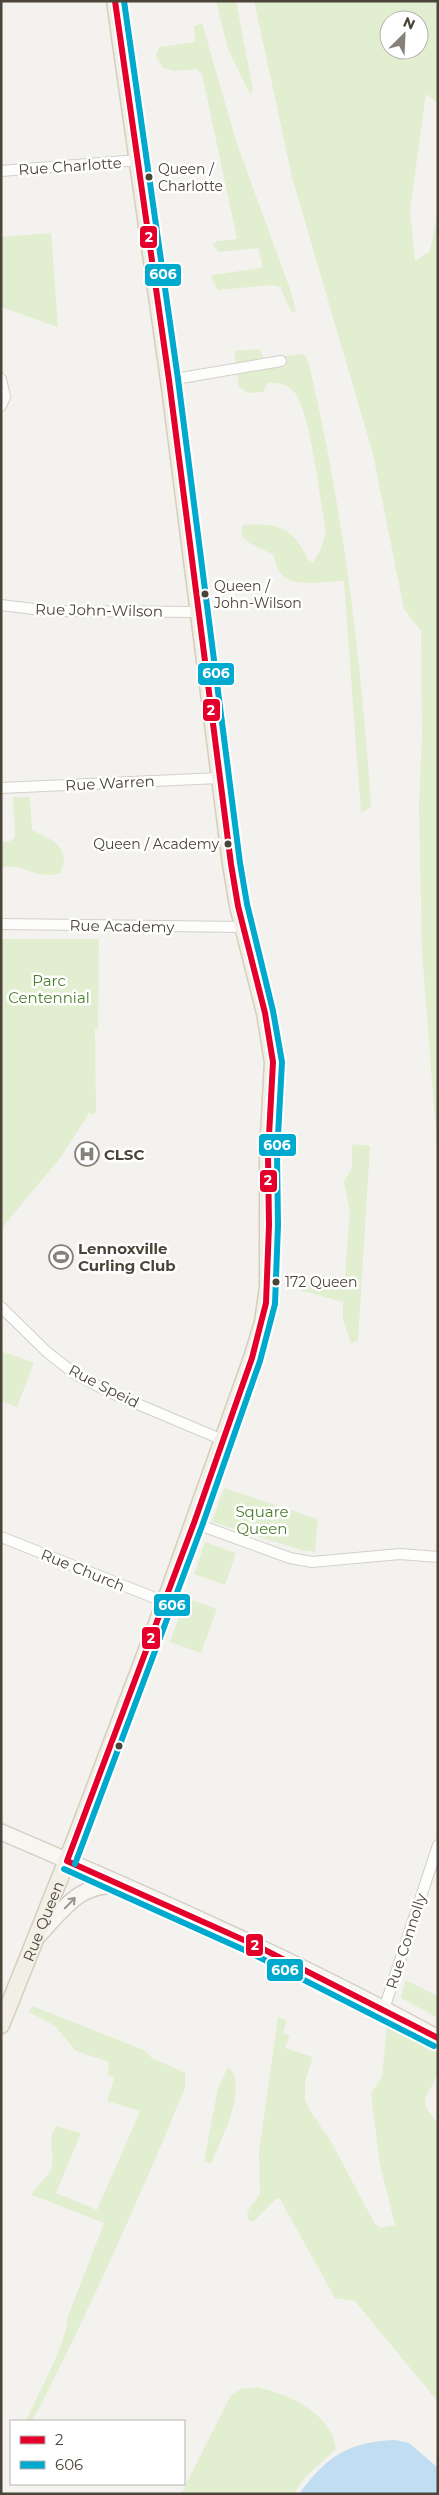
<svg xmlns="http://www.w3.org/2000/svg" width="439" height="2495" font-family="Montserrat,sans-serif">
<rect width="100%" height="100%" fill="#f4f2ee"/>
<path fill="#e1eecf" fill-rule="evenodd" d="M216,1H236L253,90L250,94L228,49Z
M254,1H438V103L426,94L410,210L415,261L430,251L438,210L437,1145L422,952L419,807L422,735L421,631L404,609L373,454L292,177ZM389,20H419V50H389Z
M202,23L236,141L291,292L296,311L292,313L280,287L272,285L218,290L211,278L213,275L261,268L262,264L258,248L219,252L213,245L217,241L237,239L202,74L196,69L173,71L162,67L156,56L159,47L195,42L194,26Z
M51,233L58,327L1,307V237Z
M260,349L264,359L303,354L308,360C343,507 361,656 371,807L361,813L344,581C317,581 278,594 274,555L249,543L241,535L243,525C279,523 293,527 308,560L313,562L320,551L326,532C320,500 311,416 295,393C288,384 278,382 268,383L263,392L247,393L239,387L234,351Z
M13,797H30L32,830C51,839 73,848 60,873C35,881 23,862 1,868V842H8L15,837Z
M1,939H99L98,1029H95L96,1112L93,1115L89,1113L61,1157L1,1229Z
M352,1144L370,1146L358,1341L351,1343L343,1320V1302L288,1287V1278L344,1288L350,1212L344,1182L352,1168Z
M1,1351L34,1363L17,1407L1,1401Z
M224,1488L318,1519L315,1552L301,1550L212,1522Z
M205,1542L236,1553L225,1585L194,1574Z
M186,1598L217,1609L201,1653L170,1642Z
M405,1980L438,1996L436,2017L401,1998Z
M32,2006L144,2050L152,2058L185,2073V2088C140,2197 93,2302 40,2407L31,2421H26C34,2403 70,2335 67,2319L104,2223L32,2195C36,2183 48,2179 51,2169C56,2154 46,2141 56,2126L81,2133L56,2193L97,2210L140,2111L107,2101L114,2078L108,2075L109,2062L76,2051L55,2026L29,2012Z
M278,2017L287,2020L283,2033L290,2036L285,2048L313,2057L305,2082V2100L309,2109L330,2140L375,2224L380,2228L395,2225L380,2165L371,2094L382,2077L387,2026L438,2053C438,2059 439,2068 437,2074C429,2099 414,2097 438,2123V2402L355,2301L335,2298L280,2199H276L254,2221H249L247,2212L260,2194L259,2153Z
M228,2067C250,2085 220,2142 211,2164L204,2161L218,2088Z
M257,2387C288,2394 332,2413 336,2449L305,2477L294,2494H181L231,2395L241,2389Z"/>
<path fill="#c0ddf1" d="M395,2440L409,2443L438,2468V2494H299C327,2456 348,2442 395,2440Z"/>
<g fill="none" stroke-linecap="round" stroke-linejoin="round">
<g stroke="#d2d0cb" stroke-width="12">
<path id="street" d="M1,171L138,160
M1,379L5,397L1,406
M169,380L281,361
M1,605L50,611L198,612
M1,788L219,778
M1,924L243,927
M1,1307L47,1352L75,1374L109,1392L223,1440
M194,1523L290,1558L312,1562L400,1554L438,1557
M1,1537L165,1602
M384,2009L438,1845"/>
</g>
<g stroke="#d3cfc5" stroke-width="18">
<path id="secondary" d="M1,1832C150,1896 296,1960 438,2038
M37,1937C63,1910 80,1881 122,1886"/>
</g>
<g stroke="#d6cebb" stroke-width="19">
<g id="primary">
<path id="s1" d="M1,2025L75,1840L165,1602L252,1358L263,1322L268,1287V1154L273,1062L265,1013L238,906L231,864L169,380L115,1"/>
</g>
</g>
<use href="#street" stroke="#fdfdfc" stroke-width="10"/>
<use href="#secondary" stroke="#f7f6f1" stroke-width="15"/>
<use href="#primary" stroke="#f2efe6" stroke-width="16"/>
<g stroke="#fff" stroke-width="10">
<path id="bus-1" d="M67,1861L194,1523L252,1358L266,1303L269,1225L268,1154L273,1062L265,1013L238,906L231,864L169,380L115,1
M67,1861L255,1945L438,2038"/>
</g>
<g stroke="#fff" stroke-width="10">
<path id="bus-2" d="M75,1864L202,1526L260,1361L275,1304L278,1225L277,1154L282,1062L273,1011L247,904L240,863L178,379L124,1
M64,1869L251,1953L434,2046"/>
</g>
<use href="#bus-1" stroke="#e4002b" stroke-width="6"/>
<use href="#bus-2" stroke="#00a9ce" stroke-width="6"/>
</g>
<defs><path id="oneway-shaft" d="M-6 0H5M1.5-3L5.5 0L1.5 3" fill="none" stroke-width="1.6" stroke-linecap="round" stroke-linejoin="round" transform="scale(1.25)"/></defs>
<use stroke="#98948c" href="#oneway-shaft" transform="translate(70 1903) rotate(-46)"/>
<defs>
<g id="hospital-ring" transform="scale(1.25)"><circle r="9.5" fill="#fff" stroke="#868178" stroke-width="1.5"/><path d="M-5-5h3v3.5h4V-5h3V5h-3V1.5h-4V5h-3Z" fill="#868178"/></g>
<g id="stadium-ring" transform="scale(1.25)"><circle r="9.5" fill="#fff" stroke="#868178" stroke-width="1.5"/><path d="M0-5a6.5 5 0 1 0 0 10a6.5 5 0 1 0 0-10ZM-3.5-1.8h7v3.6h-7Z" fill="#868178"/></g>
</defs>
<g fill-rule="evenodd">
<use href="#hospital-ring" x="87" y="1154"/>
<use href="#stadium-ring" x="61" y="1257"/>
</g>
<g fill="#4b4439" stroke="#fff" stroke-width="2">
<circle cx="149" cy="177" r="4.5"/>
<circle cx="205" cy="594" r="4.5"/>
<circle cx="228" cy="844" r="4.5"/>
<circle cx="276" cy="1282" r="4.5"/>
<circle cx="119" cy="1746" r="4.5"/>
</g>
<g text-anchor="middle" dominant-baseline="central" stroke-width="5" stroke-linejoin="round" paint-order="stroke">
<g font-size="14" fill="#4b4439" stroke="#fff" text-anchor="start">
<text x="158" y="169">Queen /<tspan x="158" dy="17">Charlotte</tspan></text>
<text x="214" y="586">Queen /<tspan x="214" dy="17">John-Wilson</tspan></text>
<text x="219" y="844" text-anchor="end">Queen / Academy</text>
<text x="285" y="1282">172 Queen</text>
</g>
<g font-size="15" fill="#4b4439" stroke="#fff">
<text transform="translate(70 166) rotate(-4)">Rue Charlotte</text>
<text transform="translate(99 610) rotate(1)">Rue John-Wilson</text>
<text transform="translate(110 783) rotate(-3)">Rue Warren</text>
<text transform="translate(122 926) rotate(1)">Rue Academy</text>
<text transform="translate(104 1386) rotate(27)">Rue Speid</text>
<text transform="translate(83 1570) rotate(22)">Rue Church</text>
<text stroke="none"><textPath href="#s1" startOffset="112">Rue Queen</textPath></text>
<text transform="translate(406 1941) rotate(-72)">Rue Connolly</text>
</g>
<g font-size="15" fill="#4a7f2a" stroke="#fff">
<text x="49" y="980">Parc<tspan x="49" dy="17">Centennial</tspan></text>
<text x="262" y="1511">Square<tspan x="262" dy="17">Queen</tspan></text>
</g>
<g font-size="15" font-weight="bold" fill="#4b4439" stroke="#fff" text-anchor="start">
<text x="104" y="1154">CLSC</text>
<text x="78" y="1248">Lennoxville<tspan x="78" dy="17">Curling Club</tspan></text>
</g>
</g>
<g stroke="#fff" stroke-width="2">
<rect x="139" y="225" width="19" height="24" rx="5" fill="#e4002b"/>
<rect x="144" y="263" width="38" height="24" rx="5" fill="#00a9ce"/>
<rect x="197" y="662" width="38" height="24" rx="5" fill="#00a9ce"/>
<rect x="202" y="698" width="19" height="24" rx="5" fill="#e4002b"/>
<rect x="258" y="1133" width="39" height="24" rx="5" fill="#00a9ce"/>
<rect x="259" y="1169" width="19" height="24" rx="5" fill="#e4002b"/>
<rect x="153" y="1593" width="38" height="24" rx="5" fill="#00a9ce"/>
<rect x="141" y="1626" width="20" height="24" rx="5" fill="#e4002b"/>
<rect x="245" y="1933" width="19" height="24" rx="5" fill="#e4002b"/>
<rect x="266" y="1958" width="38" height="24" rx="5" fill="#00a9ce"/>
</g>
<g font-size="14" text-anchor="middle" font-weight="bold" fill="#fff">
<text x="149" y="242">2</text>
<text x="163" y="279">606</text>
<text x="216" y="678">606</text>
<text x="211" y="715">2</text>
<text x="277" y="1150">606</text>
<text x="268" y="1185">2</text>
<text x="172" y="1610">606</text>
<text x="151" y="1643">2</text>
<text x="255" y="1950">2</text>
<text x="285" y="1975">606</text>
</g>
<rect width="439" height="2495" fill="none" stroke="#4b4439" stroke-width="5"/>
<rect x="10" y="2420" width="175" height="65" fill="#ffffff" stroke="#b7b4b0"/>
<rect x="20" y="2436" width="25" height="8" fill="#e4002b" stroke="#b7b4b0"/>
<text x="55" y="2445" font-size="15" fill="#4b4439">2</text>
<rect x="20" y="2461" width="25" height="8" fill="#00a9ce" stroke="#b7b4b0"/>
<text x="55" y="2470" font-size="15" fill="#4b4439">606</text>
<g transform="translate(404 35) rotate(24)"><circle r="24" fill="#ffffff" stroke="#b7b4b0"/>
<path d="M0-4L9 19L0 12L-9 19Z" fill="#868178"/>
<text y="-8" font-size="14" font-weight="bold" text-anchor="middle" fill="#4b4439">N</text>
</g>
</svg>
